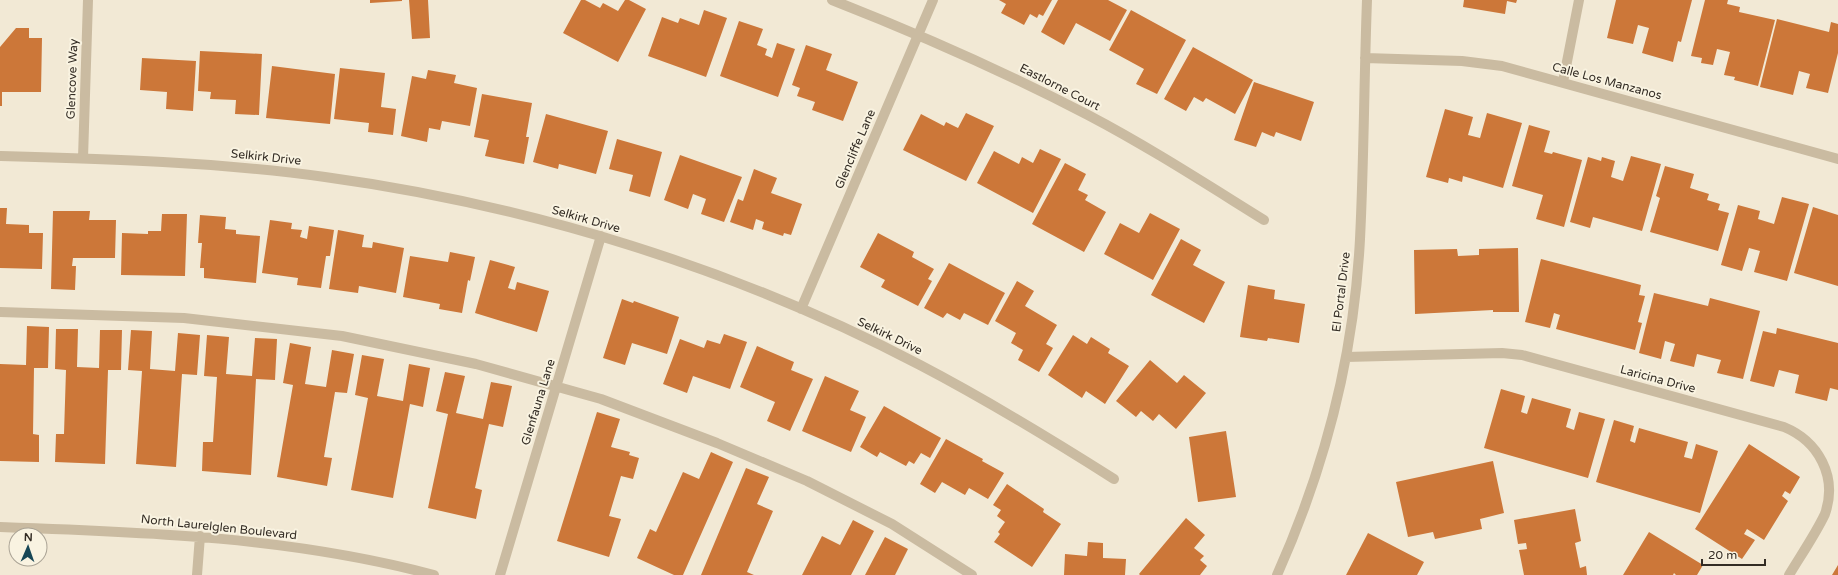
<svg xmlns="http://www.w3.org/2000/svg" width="1838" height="575" font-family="'Varela Round',sans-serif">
<rect width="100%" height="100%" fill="#f2e9d5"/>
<path fill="#cc7739" d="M370,0H402V1L370,3Z
M409,0H428L430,38L412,39Z
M581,0H585L600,8L603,3L618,11L625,0H629L646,9L618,62L563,33Z
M999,0H1052L1043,16L1039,14L1037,18L1030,14L1024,25L1001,13L1006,4Z
M1058,0H1108L1127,10L1110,41L1076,23L1064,45L1041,32Z
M1464,0H1517L1516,3L1507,1L1505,14L1463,7Z
M1616,0H1692L1681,42L1678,41L1673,62L1642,53L1649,28L1638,25L1633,44L1607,38Z
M1705,0H1728L1727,4L1740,7L1739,12L1775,20L1758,86L1734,80L1735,77L1724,75L1730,52L1717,49L1713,65L1701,63L1702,58L1691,56Z
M704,10L727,18L706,77L648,56L662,17L678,23L680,18L699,25Z
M1131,10L1186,40L1157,94L1136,84L1144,69L1109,50Z
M1777,19L1829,32L1831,22L1838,24V53L1828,93L1806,88L1810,74L1799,71L1793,95L1760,87Z
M739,21L763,29L757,45L767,49L765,55L772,58L777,43L795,49L778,97L720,76Z
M16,28H29V38H42L41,92H2V106H0V47Z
M806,45L832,54L826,70L858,82L843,121L812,110L815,102L797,96L800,88L792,85Z
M1193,47L1253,80L1235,114L1206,98L1203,102L1194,97L1186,111L1164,99Z
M200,51L262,54L259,115L235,114L236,100L210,99L211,92L198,91Z
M142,58L196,61L193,111L166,109L167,92L140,90Z
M272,66L335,74L330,124L266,118Z
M340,68L385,73L381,107L396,109L393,135L368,132L369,123L334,119Z
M428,70L456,75L454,83L477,88L470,126L442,121L440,130L429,128L427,142L401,136L412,76L426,79Z
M1254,82L1314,102L1301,141L1276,132L1274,137L1262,132L1256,147L1234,140Z
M482,94L532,103L526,137H529L524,164L485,156L489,140L474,137Z
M1445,109L1473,117L1468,135L1480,138L1487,113L1522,123L1503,188L1463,176L1462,182L1449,178L1448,183L1426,177Z
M966,113L994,126L966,181L903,150L921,114L944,126L946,122L958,128Z
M546,114L608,131L596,174L559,164L558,169L533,162Z
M1529,125L1550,131L1544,152L1552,154L1553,152L1582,160L1564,227L1536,219L1543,195L1512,186Z
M617,139L662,152L650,197L629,191L633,175L609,169Z
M1040,149L1061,159L1033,213L977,183L994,151L1019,164L1022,157L1033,163Z
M680,155L742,177L724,222L701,214L706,199L693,194L688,209L664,200Z
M1631,156L1661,164L1642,231L1593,217L1590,228L1570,222L1588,157L1601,161L1602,157L1615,161L1611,177L1623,181Z
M1065,163L1086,174L1078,190L1088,195L1085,200L1106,212L1084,252L1032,224Z
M1665,166L1694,174L1690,188L1709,194L1707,200L1720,204L1718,210L1729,213L1718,251L1650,232L1660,198L1656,196Z
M754,169L777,178L771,193L802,204L791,235L784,233L783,236L762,229L764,222L756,219L753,230L730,222L738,199L743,201Z
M1782,197L1809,204L1787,281L1754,272L1760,251L1749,248L1742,271L1721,265L1738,205L1760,211L1758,219L1774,224Z
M1813,207L1838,215V286L1794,273Z
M0,208H7L6,224L29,225V233H43L42,269L0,268Z
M53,211H90L89,220H116L115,258H73L72,266H76L75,290L51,289Z
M1150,213L1180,229L1153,280L1104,254L1120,223L1139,233Z
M162,214H187L185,276L121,275L122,233L148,234V231H161Z
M200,215L226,217L225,229L236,230V234L260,236L256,283L204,278V268H200L202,243H198Z
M270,220L292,223L291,229L302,230L300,237L307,239L309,226L334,230L330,256H326L321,288L297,285L298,278L262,273Z
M338,230L364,235L362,247L372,248L373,242L404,248L396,293L359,286L358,293L329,289Z
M878,233L914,252L912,257L934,269L928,279L932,281L918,306L881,287L885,280L860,267Z
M1181,239L1201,250L1193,265L1225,282L1204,323L1151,295Z
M1518,248L1519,312H1493V310L1415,314L1414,250L1457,249L1458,256L1479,255V249Z
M450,252L475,257L470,281L468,280L462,313L439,309L440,304L403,297L410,256L448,262Z
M1541,259L1641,285L1639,295L1645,296L1638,322L1642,323L1635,350L1556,329L1560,315L1554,313L1550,328L1525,322Z
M490,260L515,267L508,288L515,290L517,282L549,291L537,332L475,313Z
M949,263L1005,293L988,325L964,313L960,320L947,313L943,318L924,308Z
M1017,281L1034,291L1025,306L1057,325L1046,344L1053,348L1039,372L1018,360L1023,350L1011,343L1016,333L995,321Z
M1248,285L1275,290L1274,299L1305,304L1299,343L1268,338L1267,341L1240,337Z
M1654,293L1708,306L1710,298L1760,311L1743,379L1717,373L1721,360L1697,354L1694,367L1670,361L1675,344L1665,341L1661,359L1639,353Z
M622,299L633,303L634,301L679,317L667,354L632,343L625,365L603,358Z
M27,326L49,327L48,368H34L33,434L39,435V462L0,461V364L26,365Z
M1777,328L1838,343V390L1830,388L1827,401L1795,393L1799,375L1779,370L1774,387L1750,381L1763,331L1776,334Z
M56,329H78L77,367L99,368L100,330H122L121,370H108L105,464L55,462L56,434H64L66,370L55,369Z
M131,330L152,331L150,369L175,371L178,333L200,335L197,375L182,374L176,467L136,464L142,371L128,370Z
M724,334L747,342L730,389L693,376L687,393L663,384L680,339L704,348L707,340L720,344Z
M207,335L229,337L226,374L252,376L255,338L277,339L275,380L256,379L251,475L202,471L203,442H213L217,377L204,376Z
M1073,335L1087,344L1091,337L1110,349L1108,353L1129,366L1105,404L1086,391L1082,398L1048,375Z
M290,343L311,347L305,384L326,387L332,350L354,354L347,393L335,392L324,457L332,458L327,486L277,477L293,385L283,383Z
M757,346L794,362L791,370L813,379L790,431L767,421L775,402L740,387Z
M362,355L384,359L377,396L403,401L409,364L430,368L423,407L410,404L393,498L351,490L368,398L355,395Z
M1150,360L1177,383L1184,375L1206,393L1176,429L1159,414L1153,421L1141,411L1136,417L1116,401Z
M445,372L465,376L456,413L483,419L491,382L512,386L503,427L489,424L475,488L482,490L476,519L428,508L448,414L436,411Z
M825,376L859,391L850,410L866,417L851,452L802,431Z
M1501,389L1525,396L1521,412L1527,414L1532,398L1571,409L1566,427L1574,430L1579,412L1605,419L1588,478L1484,448Z
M884,406L941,438L930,458L921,453L914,464L909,461L906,466L880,452L877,457L860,447Z
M597,412L620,419L611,447L630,452L629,455L639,458L633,479L621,476L609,516L621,519L609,557L557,541Z
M1614,420L1634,426L1630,441L1635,443L1639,428L1688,442L1684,457L1692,459L1696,444L1718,451L1700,513L1596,482Z
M1226,431L1236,497L1198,502L1189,437Z
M946,439L983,459L982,461L1004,473L988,499L969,488L965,495L942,482L935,493L920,484Z
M1749,444L1800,477L1790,494L1785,491L1782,496L1788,501L1764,540L1747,529L1744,534L1755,540L1742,559L1695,529Z
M711,452L733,462L683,575H674L637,558L650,529L656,532L683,472L699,479Z
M1493,461L1504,513L1480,519L1482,529L1435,539L1433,532L1408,537L1396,482Z
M746,468L769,477L757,504L773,511L747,572L754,575H701Z
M1007,484L1044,509L1043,512L1061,524L1032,567L994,542L1000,534L998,532L1005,522L997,516L1001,510L993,505Z
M1575,509L1581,541L1575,543L1580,568L1586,566L1587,575H1524L1519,550L1527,549L1526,543L1518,544L1514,520Z
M1186,518L1205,535L1194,548L1204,556L1200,560L1207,566L1200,575H1140L1139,574Z
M853,520L874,531L851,575H802L822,536L840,545Z
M1649,532L1703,565L1697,575H1676L1674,573L1673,575H1623Z
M1368,533L1424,562L1417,575H1346Z
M885,537L908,549L895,575H865Z
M1088,542L1103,543V558L1126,559L1125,575H1064L1065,554L1087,556Z
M1838,565V575H1832Z"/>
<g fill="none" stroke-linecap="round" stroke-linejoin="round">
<path stroke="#cabba1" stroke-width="10" d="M832,0C919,34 1005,72 1088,115C1149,147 1206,184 1264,220
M1365,58L1462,61L1502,66L1838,159
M1563,82L1579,0
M0,156C108,159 217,162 325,177C530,205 737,269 920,365C987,400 1051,439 1114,479
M83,158L88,0
M801,309L933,0
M0,312L184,318L342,336L476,364L601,399L717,443L807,481L892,524L972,575
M1346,357L1502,353L1522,355L1784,427C1818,441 1838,476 1825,514C1815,535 1801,555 1789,575
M0,527C146,532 292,537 434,575
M197,575L200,536
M500,575L601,236
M1277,575C1324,470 1354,355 1360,239C1364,159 1364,80 1367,0"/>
</g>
<g text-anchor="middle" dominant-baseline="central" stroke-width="4" stroke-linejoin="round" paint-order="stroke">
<g font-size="12" fill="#332c24" stroke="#f9f3e1">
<text transform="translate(72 79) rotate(-88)">Glencove Way</text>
<text transform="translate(1607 81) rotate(15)">Calle Los Manzanos</text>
<text transform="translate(1060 87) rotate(27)">Eastlorne Court</text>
<text transform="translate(855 149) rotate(-67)">Glencliffe Lane</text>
<text transform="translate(266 157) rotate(6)">Selkirk Drive</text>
<text transform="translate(586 219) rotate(16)">Selkirk Drive</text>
<text transform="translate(1341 292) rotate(-83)">El Portal Drive</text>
<text transform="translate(890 336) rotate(26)">Selkirk Drive</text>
<text transform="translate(1658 379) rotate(15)">Laricina Drive</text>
<text transform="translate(538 402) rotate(-73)">Glenfauna Lane</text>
<text transform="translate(219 527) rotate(6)">North Laurelglen Boulevard</text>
</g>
</g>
<g transform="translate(28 547) rotate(2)"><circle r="19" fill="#f9f3e1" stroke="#aaa395"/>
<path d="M0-3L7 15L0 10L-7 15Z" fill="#184756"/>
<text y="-6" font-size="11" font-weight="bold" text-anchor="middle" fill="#332c24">N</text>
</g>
<path d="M1702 559v6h63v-6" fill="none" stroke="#332c24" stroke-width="2"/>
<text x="1708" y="559" font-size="12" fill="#332c24" stroke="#f9f3e1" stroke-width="3" paint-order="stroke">20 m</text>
</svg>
